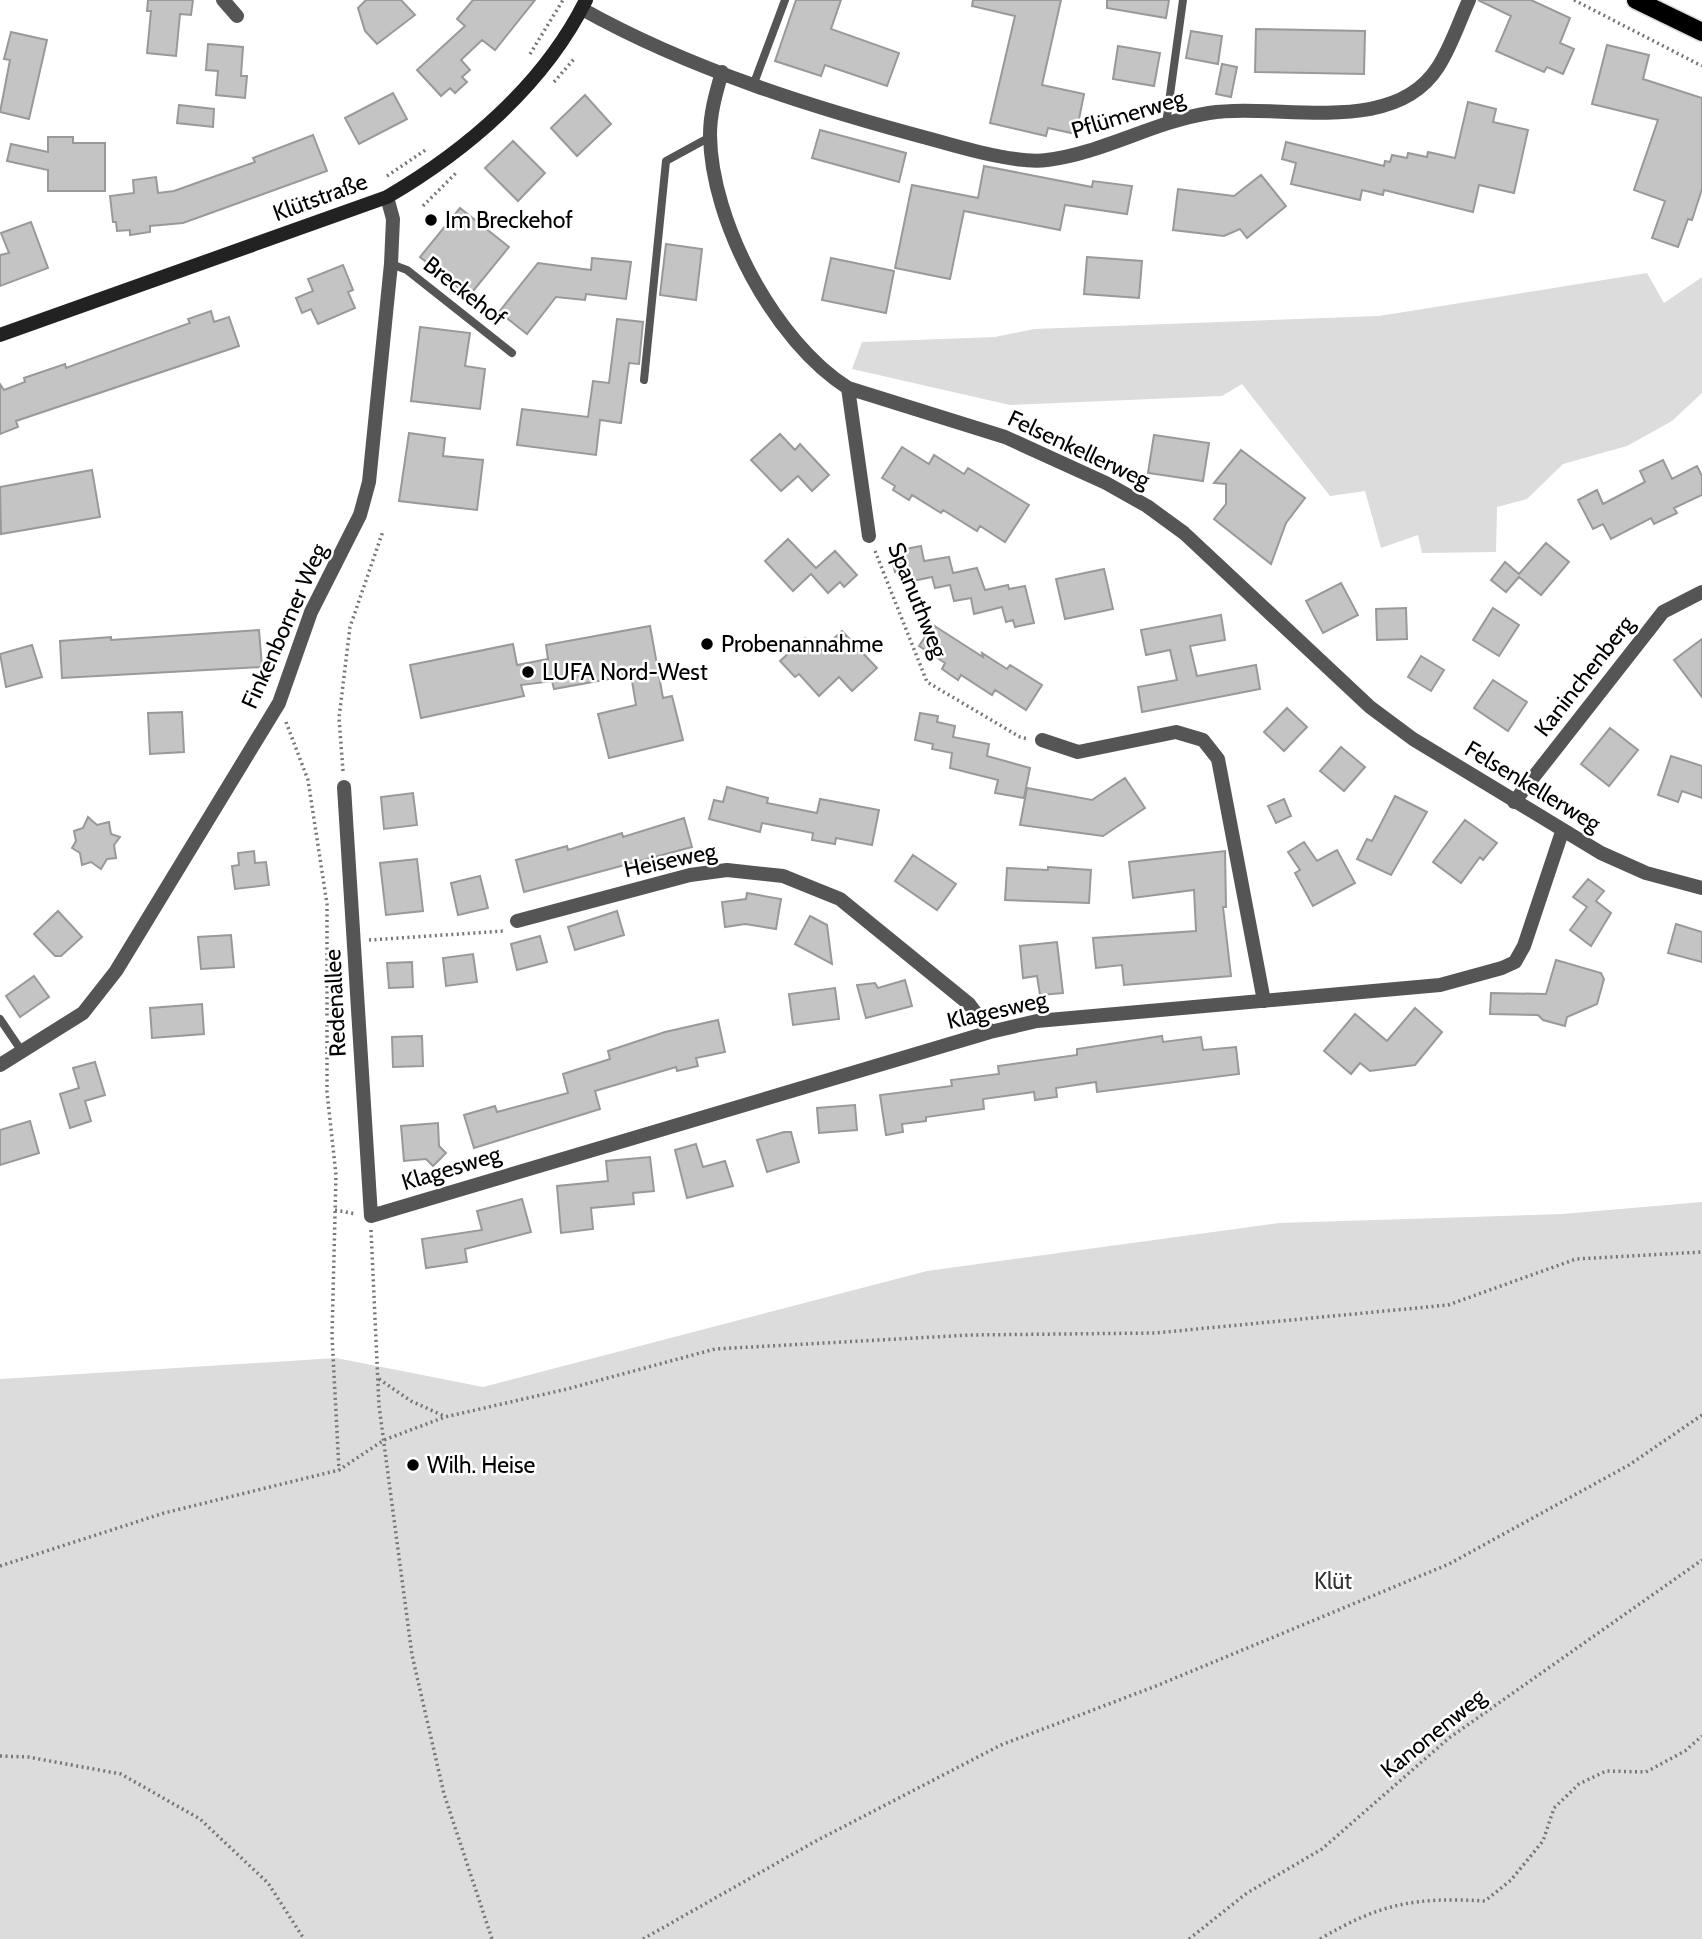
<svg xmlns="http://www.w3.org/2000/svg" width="1702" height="1939" font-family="Cabin,sans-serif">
<rect width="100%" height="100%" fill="#fff"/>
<path fill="#dcdcdc" d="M1647,273L1664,303L1702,277V393L1672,421L1627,446L1563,464L1527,499L1497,507L1496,552L1422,553L1418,535L1381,548L1365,491L1330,496L1242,384L1222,396L1010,405L852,369L862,342L995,337L1034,329L1379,316Z
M1702,1202V1939H0V1379L336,1358L483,1387L927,1271L1279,1223L1562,1214Z"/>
<path fill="#c4c4c4" stroke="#999" stroke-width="2" d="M148,0H193L191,15L180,14L176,56L147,53L151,11H147Z
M366,0H401L415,15L377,44L365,31L358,8Z
M473,0H535L495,50L482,40L461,60L470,70L462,77L467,82L455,93L450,88L441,96L417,70L465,26L457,19Z
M796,0H841L831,29L899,53L887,86L825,65L821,76L775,61Z
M973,0H1061L1042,85L1084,94L1076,134L1048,128L1046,136L990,123L1015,16L972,6Z
M1107,0H1169L1166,18L1107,8Z
M1478,0H1531L1570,18L1560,43L1574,49L1563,74L1547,67L1544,72L1496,51L1511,16Z
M1256,29L1365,31L1364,74L1255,72Z
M1191,31L1222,36L1218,64L1186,58Z
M11,32L47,40L29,119L0,112L10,60L4,59Z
M208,44L243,47L241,76H247L245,98L216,95L218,71L206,70Z
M1607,45L1649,55L1643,79L1702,98V189L1692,220L1688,219L1678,247L1652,238L1665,201L1634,190L1658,120L1592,104Z
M1118,46L1160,53L1154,86L1113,79Z
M1222,64L1237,67L1231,97L1216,94Z
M393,93L407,119L359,144L345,118Z
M585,95L611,124L577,156L551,128Z
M1468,102L1496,109L1493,122L1528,130L1514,193L1479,185L1473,212L1384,190L1383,195L1362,190L1360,200L1291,184L1296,163L1282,159L1286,142L1384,166L1385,161L1390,162L1392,155L1407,158L1408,153L1427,157L1428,152L1455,158Z
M179,105L214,109L213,127L177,123Z
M820,130L906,153L899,182L812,158Z
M313,135L327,171L183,223L150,226V232L130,235V230L117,231L116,222H113L110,196L134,193L133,180L156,177L158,193L174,191L255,162L253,158Z
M48,137H73V143H105V191H48V170L7,161L11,144L48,152Z
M513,141L545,173L518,201L485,168Z
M984,166L1092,187L1093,181L1132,186L1127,214L1065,205L1060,230L964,211L950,279L895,268L912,185L978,198Z
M1261,175L1286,206L1247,238L1240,229L1224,236L1173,230L1178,189L1234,196Z
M460,208L509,247L469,296L420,257Z
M31,222L48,268L0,286V255L9,253L1,233Z
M666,244L702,249L696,300L660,295Z
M1087,257L1142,261L1139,298L1084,294Z
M592,258L631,262L626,299L586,294L585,300L556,297L527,334L499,312L538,263L591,270Z
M831,258L894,271L886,313L822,300Z
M343,265L353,290L348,292L355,308L318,324L311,309L302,313L296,298L313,291L308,279Z
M211,311L214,322L229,317L239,346L16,421L18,427L0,434V384L4,390L25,382L24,378L65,364L66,368L190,323L188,319Z
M617,319L643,322L639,364L629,363L621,423L600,420L596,455L517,445L522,409L588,417L593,381L609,383Z
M420,327L470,333L465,366L485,369L480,409L411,401Z
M409,433L445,438L443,456L483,460L477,510L399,501Z
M780,434L795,450L800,444L829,475L812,491L798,476L781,491L751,460Z
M1154,435L1209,443L1203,481L1148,473Z
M902,447L929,464L934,455L964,474L968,468L1029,505L1005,542L980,526L977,531L943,510L941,513L912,495L909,500L893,490L895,486L882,478Z
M1241,450L1305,498L1286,523L1271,564L1214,519L1226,504V484L1214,483Z
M1663,460L1672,479L1697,466L1702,476V495L1674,508L1677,513L1654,524L1651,518L1611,539L1603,524L1593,529L1578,500L1597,490L1603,504L1645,482L1640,471Z
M92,470L100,517L1,534L0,487Z
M788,539L816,568L835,551L857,575L844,587L840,582L828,593L811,574L793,591L765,561Z
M1546,543L1569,562L1541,595L1519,577L1506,592L1491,580L1505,562L1519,574Z
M921,546L924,561L949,557L953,573L977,568L985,590L1008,585L1009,589L1025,586L1034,623L1015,627L1013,620L1006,622L1002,607L974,614L971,598L954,601L950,585L935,588L932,577L903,583L901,571L895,572L890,552Z
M1104,569L1113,609L1065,619L1056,579Z
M1341,583L1358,615L1323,633L1306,601Z
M1406,608L1407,639L1377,640L1376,609Z
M1493,608L1519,625L1499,656L1473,640Z
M1221,615L1225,640L1190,646L1197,676L1256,665L1260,689L1142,712L1138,687L1177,680L1170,650L1146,655L1141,630Z
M933,625L983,657L982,653L1007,669L1010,665L1042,685L1026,710L995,690L992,695L961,675L958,680L942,669L945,663L919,646Z
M650,626L663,698L672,696L683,740L609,758L598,714L636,705L631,675L554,689L552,681L521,685L524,696L421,718L410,665L513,644L517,665L548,659L546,645Z
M259,630L262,667L62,678L60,641L111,637V640Z
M842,631L877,668L852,691L839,677L819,696L799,674L795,677L780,661L805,638L818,653Z
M1702,639V697L1674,660Z
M32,645L42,677L6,687L0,654Z
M1421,656L1444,670L1431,691L1408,677Z
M1493,680L1527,702L1508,731L1474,708Z
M1287,708L1307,727L1284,751L1264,732Z
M182,712L184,752L150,754L148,713Z
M920,713L938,716L937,722L955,726L953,737L989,744L987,756L1030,768L1024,798L995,793L998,780L950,768L952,753L932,749L933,744L915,740Z
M1610,728L1638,750L1609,786L1581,764Z
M1341,747L1365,767L1344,791L1320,771Z
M1671,756L1702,766V798L1682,791L1678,802L1658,795Z
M1125,778L1145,808L1103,836L1020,825L1027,788L1092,800Z
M727,787L768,798L767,803L817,813L820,799L879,810L872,845L836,838L835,844L812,840L813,833L762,823L760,832L709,819L714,800L723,802Z
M413,793L417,825L384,829L381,797Z
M1395,796L1427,812L1391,875L1357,859L1367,839L1372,841Z
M1284,799L1291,816L1276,823L1268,806Z
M88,817L97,825L109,822L111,834L120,837L114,845L116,858L107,859L101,869L91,862L82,865L80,853L72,848L76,841L74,831L83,828Z
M684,818L692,847L524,892L516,860L567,846L568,850L622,833L623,837Z
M1465,820L1497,843L1483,860L1480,857L1461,883L1433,862Z
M1304,842L1317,861L1337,850L1355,883L1313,906L1295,873L1300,870L1288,852Z
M254,851L255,863L266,862L269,885L235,889L232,866L239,865L238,853Z
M1225,851L1226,907H1223L1231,976L1124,985L1122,965L1096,968L1093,938L1196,931L1194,890L1133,898L1129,862Z
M913,855L956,884L937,910L895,881Z
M417,859L423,911L386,915L380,863Z
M1048,867L1091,870L1089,903L1005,900L1007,868L1048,870Z
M480,876L488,908L458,915L451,883Z
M1588,879L1604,891L1596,901L1611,913L1591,946L1570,930L1587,907L1573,897Z
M747,893L781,899L776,929L745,924L725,927L722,902L746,899Z
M58,911L82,937L61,956H55L34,934Z
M617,911L624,935L575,950L568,927Z
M810,916L827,925L832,964L795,944Z
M1676,924L1702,932V962L1668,953Z
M231,935L234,967L201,969L198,937Z
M540,936L547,962L517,970L511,944Z
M1057,942L1063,993L1040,995L1037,976L1023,978L1020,946Z
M473,954L477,982L446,986L443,958Z
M1556,960L1601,973L1604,979L1597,1004L1567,1017L1565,1026L1543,1020L1538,1015L1490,1014L1491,993L1546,994Z
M412,962L413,987L389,988L387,963Z
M34,976L49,997L20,1017L6,996Z
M905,980L912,1006L866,1018L857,985L875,983L878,988Z
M835,988L839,1019L793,1025L789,994Z
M202,1004L204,1034L152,1038L150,1008Z
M1415,1008L1442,1032L1415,1065L1370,1071L1360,1063L1351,1074L1324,1051L1355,1014L1387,1041Z
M718,1020L725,1052L696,1058L698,1066L677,1071L676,1067L595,1091L600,1109L474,1148L464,1115L495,1106L497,1112L568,1093L563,1074L610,1059L608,1051L665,1032Z
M422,1036L423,1066L393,1067L392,1037Z
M1162,1036L1163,1042L1201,1037L1203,1050L1236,1047L1239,1074L1097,1092L1096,1082L1056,1088L1057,1097L1035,1100L1034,1092L983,1099L984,1109L926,1117V1121L902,1124L903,1132L886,1135L880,1095L952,1086L951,1080L999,1074L998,1066L1077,1055V1049Z
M95,1062L105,1095L85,1101L91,1121L70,1128L60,1094L79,1088L73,1068Z
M855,1105L857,1130L819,1133L817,1108Z
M30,1121L39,1153L0,1165V1130Z
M438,1123L439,1146L446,1153L433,1166L426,1159L404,1161L401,1126Z
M784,1132H791L799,1162L767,1172L757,1140Z
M696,1144L703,1167L725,1161L733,1186L687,1198L675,1150Z
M650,1157L654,1191L633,1193L634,1204L591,1208L593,1229L561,1233L557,1186L608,1181L606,1161Z
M522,1199L531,1232L465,1249L467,1262L426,1268L422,1239L482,1230L477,1211Z"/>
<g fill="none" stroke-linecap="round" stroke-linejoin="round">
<g stroke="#dbdbdb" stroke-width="21">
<path id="primary" d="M1636,0L1702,32"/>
</g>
<path stroke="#777" stroke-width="3.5" stroke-dasharray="2 3.5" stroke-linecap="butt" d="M1574,0L1702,66
M530,54L563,0
M554,82L574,59
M387,176L427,149
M423,206L456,173
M875,551L927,682L1020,737L1028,739
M286,722L308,780L327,904V1092L336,1175L332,1336L339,1470
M343,771L339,718L350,627L383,531
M369,940L504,931
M335,1210L356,1214
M371,1230L379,1406L412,1655L444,1794L492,1939
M379,1379L411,1401L444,1416
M0,1566L164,1513L339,1470L384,1440L445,1417L567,1389L715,1349L970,1335L1155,1333L1448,1305L1576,1259L1702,1252
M0,1756L28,1757L121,1774L200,1819L268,1883L304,1939
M643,1939L814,1842L1001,1745L1156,1686L1449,1564L1629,1465L1702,1415
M1189,1939L1247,1893L1322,1849L1449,1738L1702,1560
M1320,1939C1381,1903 1415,1897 1485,1901L1511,1880L1543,1841L1554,1808L1579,1784L1606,1771L1646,1772L1685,1751L1702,1736"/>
<path stroke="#555" stroke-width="8" d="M754,83L785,0
M1166,124L1183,0
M391,264L407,270L512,353
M644,380L666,161L710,137
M0,1019L23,1053"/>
<path stroke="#555" stroke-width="14" d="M223,0L237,16
M582,9C691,70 817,109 938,141C966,149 1019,164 1047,160C1103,153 1153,122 1209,113C1279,102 1393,138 1438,67C1451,47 1459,22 1469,0
M722,72C716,93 710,113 710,135C711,222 775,342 848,388L1005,437L1106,483L1147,506L1184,533L1370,707L1413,739L1601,853L1646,873L1702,888
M848,388L869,536
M1042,740L1078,752L1176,732L1203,740L1218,759L1264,1001
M344,787L371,1216L990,1032L1037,1021L1440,985L1502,968L1515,962L1524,946L1562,832
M1514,802L1663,612L1702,592
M517,921L690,875L727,870L783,876L840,899L969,1004L990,1032
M0,1065L83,1013L116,971L279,703L311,612L360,515L369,482L391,264L393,219L387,197"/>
<path stroke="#222" stroke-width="14" d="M0,335L387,197C466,151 544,85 586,0"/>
<use href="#primary" stroke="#000" stroke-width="18"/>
</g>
<g fill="#000" stroke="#fff" stroke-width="2.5">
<circle cx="431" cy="220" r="7"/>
<circle cx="707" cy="644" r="7"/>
<circle cx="528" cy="672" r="7"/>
<circle cx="413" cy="1465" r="7"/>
</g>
<g text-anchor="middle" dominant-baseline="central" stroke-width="5" stroke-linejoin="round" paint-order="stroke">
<g font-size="23" fill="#000" stroke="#fff">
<text transform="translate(1128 114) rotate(-17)">Pflümerweg</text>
<text transform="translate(320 197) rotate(-20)">Klütstraße</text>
<text transform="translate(465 291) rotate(38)">Breckehof</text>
<text transform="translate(1079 449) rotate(25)">Felsenkellerweg</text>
<text transform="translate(918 600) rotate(68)">Spanuthweg</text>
<text transform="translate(284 626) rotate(-66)">Finkenborner Weg</text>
<text transform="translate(1584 676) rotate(-52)">Kaninchenberg</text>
<text transform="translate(1533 786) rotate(31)">Felsenkellerweg</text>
<text transform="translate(670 860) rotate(-12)">Heiseweg</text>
<text transform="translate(335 1003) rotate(-93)">Redenallee</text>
<text transform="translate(997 1010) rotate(-13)">Klagesweg</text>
<text transform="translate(451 1168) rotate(-17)">Klagesweg</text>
<text transform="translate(1433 1733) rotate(-39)">Kanonenweg</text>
</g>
<g font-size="23" fill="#000" stroke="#fff" text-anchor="start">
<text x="445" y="220">Im Breckehof</text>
<text x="721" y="644">Probenannahme</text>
<text x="542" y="672">LUFA Nord-West</text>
<text x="427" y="1465">Wilh. Heise</text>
</g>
<g font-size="23" fill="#333" stroke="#fff">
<text x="1333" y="1581">Klüt</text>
</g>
</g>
</svg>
